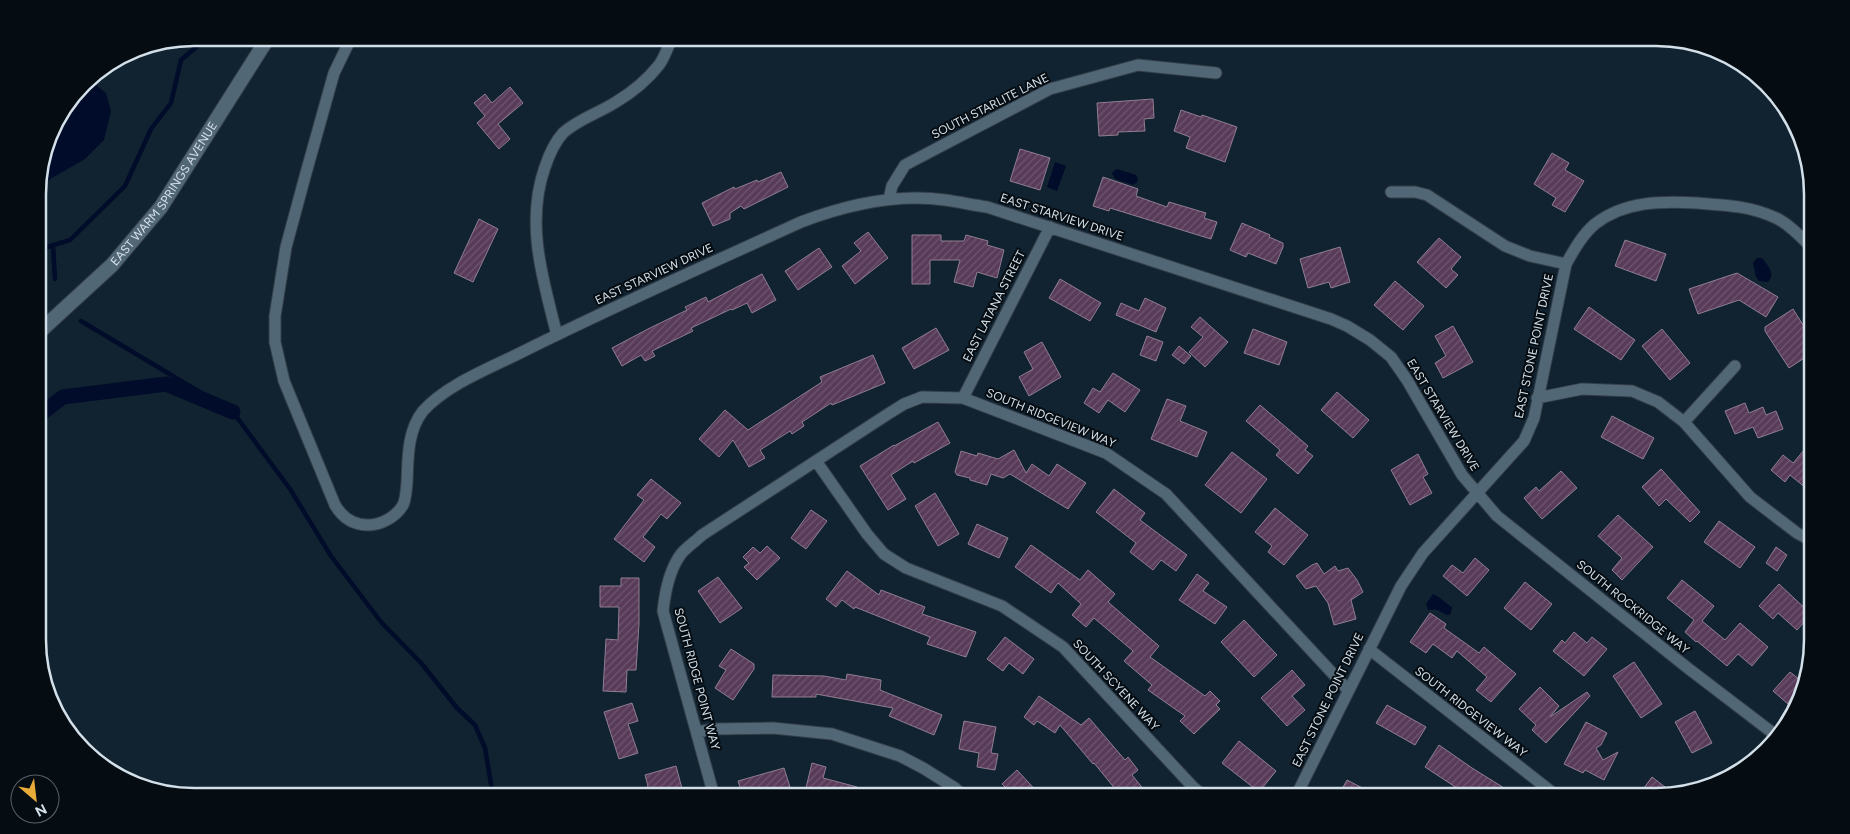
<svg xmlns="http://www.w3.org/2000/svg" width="1850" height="834" font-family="Figtree,sans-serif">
<defs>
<pattern id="building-hatch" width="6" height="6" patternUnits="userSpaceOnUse" patternTransform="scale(1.25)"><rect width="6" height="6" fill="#583a59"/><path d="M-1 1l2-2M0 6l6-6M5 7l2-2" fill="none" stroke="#6f5671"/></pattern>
</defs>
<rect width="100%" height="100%" fill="#112331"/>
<path fill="#000c29" d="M89,79L106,93L111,111L104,140L85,159L38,186L54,125Z
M1055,162L1066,166L1057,191L1047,187Z
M1117,169L1136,175L1138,179L1137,182L1133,185L1115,179L1112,173Z
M1757,258H1762C1768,266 1776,273 1768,282L1759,281L1756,277L1753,263Z
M1433,594C1441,597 1445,603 1452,607C1451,622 1444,612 1437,610C1434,609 1431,610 1428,610L1426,604Z"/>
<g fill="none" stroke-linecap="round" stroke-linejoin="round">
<path stroke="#000c29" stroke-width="4.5" d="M53,245L55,279
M38,250L70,240L125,186L151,129L171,103L181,60L207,38
M81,321L233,412L290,489L331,556L381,622L422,664L457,708L475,725L485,748L493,796"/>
<path stroke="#000c29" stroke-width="15" d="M38,416L63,397L166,384L233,412"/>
</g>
<path fill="url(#building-hatch)" stroke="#907e90" d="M510,87L523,103L498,124L510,139L499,149L477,123L485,116L474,103L485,94L492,103Z
M1153,99L1154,118L1144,119L1145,131L1118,132V135L1099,136L1097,103Z
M1181,110L1201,117L1202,115L1237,127L1225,162L1186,148L1190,137L1174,131Z
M1020,149L1050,158L1040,190L1010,181Z
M1552,153L1569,163L1565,170L1584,181L1565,212L1552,205L1556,198L1534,184Z
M781,172L788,187L744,209L741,206L730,213V219L713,226L702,203L734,187L735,189L757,180L758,182Z
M1103,177L1138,189L1136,196L1167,207L1169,202L1206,213L1204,218L1217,222L1211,239L1110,208L1109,211L1093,206Z
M479,219L498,229L473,282L454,273Z
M1242,223L1270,235L1269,237L1283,243V247L1276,264L1248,253L1246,257L1230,250Z
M868,232L888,258L855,284L842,266L861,251L854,243Z
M912,235H941V241H964L966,235L988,241L987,245L1004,250L997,278L977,272L973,287L954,282L960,260H930V284H912Z
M1439,238L1461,257L1451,269L1458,275L1446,288L1417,262Z
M1625,240L1666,254L1656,281L1615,266Z
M1340,247L1350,282L1331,288L1329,282L1308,288L1300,259Z
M819,248L832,267L798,290L785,271Z
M1737,273L1778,297L1766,317L1739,300L1698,314L1689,289Z
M762,274L776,300L752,313L747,303L732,310L731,309L691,328L693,331L652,351L655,356L645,361L641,355L622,366L612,348L648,329L687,310L685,307L706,297L708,302Z
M1060,279L1101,303L1090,321L1049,298Z
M1395,281L1424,306L1403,330L1374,305Z
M1145,298L1166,308L1156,332L1116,315L1121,303L1139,311Z
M1589,307L1635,340L1621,360L1574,329Z
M1793,309L1812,339V353L1789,368L1765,331V327Z
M1200,317L1228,342L1205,367L1189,352L1203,337L1191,327Z
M1453,326L1473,362L1443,378L1435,363L1446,356L1435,336Z
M936,328L949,350L914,369L902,348Z
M1253,329L1287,342L1279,365L1244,353Z
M1662,329L1690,363L1670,380L1642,346Z
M1147,336L1163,342L1156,361L1140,355Z
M1042,342L1061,377L1029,396L1019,377L1033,369L1024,352Z
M1179,346L1191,356L1184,364L1172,355Z
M873,355L885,383L832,405L831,403L802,422L804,426L792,434L790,431L760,450L765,458L749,467L733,440L719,457L699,439L725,410L748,430L822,382L820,377Z
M1113,373L1140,390L1125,412L1108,400L1099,413L1084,403L1093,388L1100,392Z
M1337,392L1369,420L1353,438L1321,410Z
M1167,399L1186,406L1180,421L1207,432L1197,457L1151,439Z
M1745,403L1749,413L1763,407L1766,415L1776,411L1783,429L1758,438L1753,427L1735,434L1725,411Z
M1260,405L1308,446L1305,450L1313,456L1298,474L1276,455L1280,450L1246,421Z
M1612,416L1654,438L1643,459L1601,437Z
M938,422L950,443L914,463L913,461L891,475L906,499L888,510L860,466L894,445V446Z
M1812,441V493L1790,475L1785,482L1771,470L1783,455L1793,463Z
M1014,450L1026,473L1032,464L1049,476L1057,464L1086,483L1068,509L1010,474L1003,478L991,474L987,485L970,480V478L957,475L955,472L961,451L977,456L978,453L998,459Z
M1232,452L1267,479L1241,513L1205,485Z
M1418,454L1428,474L1423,477L1432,493L1410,505L1391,470Z
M1661,469L1700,512L1690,522L1666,499L1659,506L1642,487Z
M1561,471L1577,488L1542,519L1524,498L1536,487L1539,491Z
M651,479L681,503L667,519L661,514L643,537L655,547L644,562L614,539L644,500L637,495Z
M1114,489L1145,513L1140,520L1187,555L1176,571L1161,560L1153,570L1130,552L1136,543L1096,512Z
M935,493L959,534L938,546L915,506Z
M1275,508L1308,535L1284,565L1268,552L1272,546L1255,532Z
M811,510L827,521L806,549L791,538Z
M1618,515L1653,547L1622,580L1612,570L1622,558L1598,536Z
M1719,521L1755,547L1740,568L1704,542Z
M977,524L1008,538L999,558L968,544Z
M1031,545L1080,580L1088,570L1115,594L1108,602L1159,646L1150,657L1205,696L1210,691L1220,701L1216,705L1220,709L1194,734L1180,721L1185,716L1148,690L1152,685L1124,661L1133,651L1094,618L1086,627L1072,615L1081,604L1058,583L1051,593L1015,567Z
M767,546L780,558L757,580L744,567L749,563L743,557L753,547L760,553Z
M1776,547L1787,555L1777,571L1766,563Z
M1475,558L1489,570L1467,596L1443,576L1452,565L1463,573Z
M1317,563L1324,574L1335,566L1338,571L1348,568L1357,580L1363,592L1351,600L1356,619L1334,625L1328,603L1316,586L1306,589L1296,576L1312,565Z
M847,571L879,595L881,590L925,607L922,614L976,632L966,657L927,644L930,637L855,607L854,609L842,600L836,607L826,599Z
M1197,574L1209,583L1203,591L1227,607L1215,624L1179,600Z
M718,577L742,608L720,623L698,591Z
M621,578H639V624L636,670H627L626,692L603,691L606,639L618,640L619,607H600V586H621Z
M1682,580L1714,606L1702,621L1725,640L1740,623L1768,647L1752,666L1738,654L1727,666L1697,641L1696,642L1685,632L1694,620L1667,598Z
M1525,582L1552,604L1531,630L1504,608Z
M1779,584L1811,614L1797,630L1778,613L1773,619L1759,606Z
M1430,613L1446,624L1444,628L1479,653L1484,647L1516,674L1491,702L1476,690L1487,677L1457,651L1452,658L1433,644L1426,653L1410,642Z
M1244,620L1277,655L1254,677L1221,642Z
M1574,632L1587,643L1592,637L1607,649L1584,676L1553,651L1562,640L1565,643Z
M1005,637L1034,659L1023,674L1009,663L1003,671L987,659Z
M731,649L754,664V669L733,700L715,688L726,670L719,666Z
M1634,662L1662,704L1641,718L1613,676Z
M1292,670L1305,685L1292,696L1305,710L1287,726L1261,698Z
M1790,672L1804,683L1801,699L1795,710L1773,691Z
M847,674L881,680L880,690L942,715L934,735L889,716L893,708L816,694V697H772L773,675L824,676L846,680Z
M1540,687L1559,706L1550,717L1587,692L1590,696L1546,743L1532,730L1536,725L1519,709Z
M1039,696L1081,725L1089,718L1125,760L1128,757L1138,770L1132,775L1149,796H1121L1094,763L1093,764L1060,725L1055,733L1037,721L1034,725L1024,717Z
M632,703L638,721L628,724L638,753L619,759L604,712Z
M1387,705L1426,727L1415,745L1376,723Z
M1695,711L1712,743L1692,753L1675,722Z
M964,721L996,727L991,753L998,754L995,770L977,767L979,753L959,749Z
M1586,722L1607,733L1601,745L1596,748L1603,760L1618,752L1604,780L1585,770L1583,773L1564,764Z
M1239,741L1276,771L1259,792L1222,763Z
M1439,745L1472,768L1517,796H1469L1425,767Z
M812,763L826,767L823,778L857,787L855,796H804Z
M676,766L684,796H640L648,786L645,775Z
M784,768L790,787L779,791L780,796H743L738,781Z
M1017,770L1041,796H1014L1002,784Z
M1652,777L1665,787L1657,796H1648L1641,792Z
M1347,780L1378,796H1338Z"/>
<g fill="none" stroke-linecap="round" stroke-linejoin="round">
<g stroke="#333f4a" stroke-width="13">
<path id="minor" d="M351,38L334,73L306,173L286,247L275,316V342L284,381L335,505C342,517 353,525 368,525C381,525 396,517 403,505C406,499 406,490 407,483C408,459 407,431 423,411C446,385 490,368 520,353C612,307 707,265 801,222C846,205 896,193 945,200C959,202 973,205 987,207L1331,319L1347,326L1370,340L1391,357L1407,380L1462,475L1497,516L1689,669L1778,737
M1391,192H1415L1427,195L1505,246L1530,256L1566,264
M889,199L892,186L905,165L1050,89L1138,65L1216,73
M557,335C543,280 525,223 545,167C549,155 554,143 563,133C578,119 599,113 616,102C631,93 648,79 659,65C665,57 668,46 672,38
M963,398L1050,227
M1537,398L1582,389L1632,391L1658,402L1684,422L1750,497L1797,533L1812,541
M1684,422L1735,366
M816,461L867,534L884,554L906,568L1002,606L1063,647L1193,787L1204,796
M1369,649L1557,796
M697,732L714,729L773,728L832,734L900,756L923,768L955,788L964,796
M714,796L663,611C665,592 669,570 681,554C687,547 696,541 702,535L888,414L904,404L922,397L963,398L1106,453L1166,494L1348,690
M1296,796L1401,586L1423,553L1524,441L1534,418L1566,264C1574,250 1582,235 1595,224C1624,201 1662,201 1697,203C1725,205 1750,206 1776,218C1789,224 1801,237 1811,247"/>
</g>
<g stroke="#333f4a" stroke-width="16">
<g id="tertiary">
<path id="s1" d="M38,333L112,265L161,207L268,38"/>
</g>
</g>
<use href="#minor" stroke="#526776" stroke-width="11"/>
<use href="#tertiary" stroke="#526776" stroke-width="14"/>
</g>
<g text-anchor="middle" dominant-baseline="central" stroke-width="4" stroke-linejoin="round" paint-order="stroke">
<g font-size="12" fill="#d4e0e9" stroke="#050c12">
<text transform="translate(990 106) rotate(-27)">SOUTH STARLITE LANE</text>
<text stroke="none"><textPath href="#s1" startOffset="189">EAST WARM SPRINGS AVENUE</textPath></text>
<text transform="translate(1062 217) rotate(18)">EAST STARVIEW DRIVE</text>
<text transform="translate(654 274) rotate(-25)">EAST STARVIEW DRIVE</text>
<text transform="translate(994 306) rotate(-63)">EAST LATANA STREET</text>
<text transform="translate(1534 346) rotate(-78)">EAST STONE POINT DRIVE</text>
<text transform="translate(1443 415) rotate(59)">EAST STARVIEW DRIVE</text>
<text transform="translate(1051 418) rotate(22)">SOUTH RIDGEVIEW WAY</text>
<text transform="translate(1633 607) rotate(39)">SOUTH ROCKRIDGE WAY</text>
<text transform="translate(697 679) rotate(75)">SOUTH RIDGE POINT WAY</text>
<text transform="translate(1116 685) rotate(47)">SOUTH SCYENE WAY</text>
<text transform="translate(1328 700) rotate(-64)">EAST STONE POINT DRIVE</text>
<text transform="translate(1471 712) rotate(38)">SOUTH RIDGEVIEW WAY</text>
</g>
</g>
<path d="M0 0H1850V834H0ZM194 46H1656A148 148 0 0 1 1804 194V640A148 148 0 0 1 1656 788H194A148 148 0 0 1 46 640V194A148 148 0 0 1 194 46Z" fill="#050c12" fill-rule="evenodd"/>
<path fill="none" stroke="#d4e0e9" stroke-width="2.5" d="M194 46H1656A148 148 0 0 1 1804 194V640A148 148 0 0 1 1656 788H194A148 148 0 0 1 46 640V194A148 148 0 0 1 194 46Z"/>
<g transform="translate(35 799) rotate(152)"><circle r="24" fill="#050c12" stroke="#586168"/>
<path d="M0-4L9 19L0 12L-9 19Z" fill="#e9ab38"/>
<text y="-8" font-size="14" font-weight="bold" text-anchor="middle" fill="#d4e0e9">N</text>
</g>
</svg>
